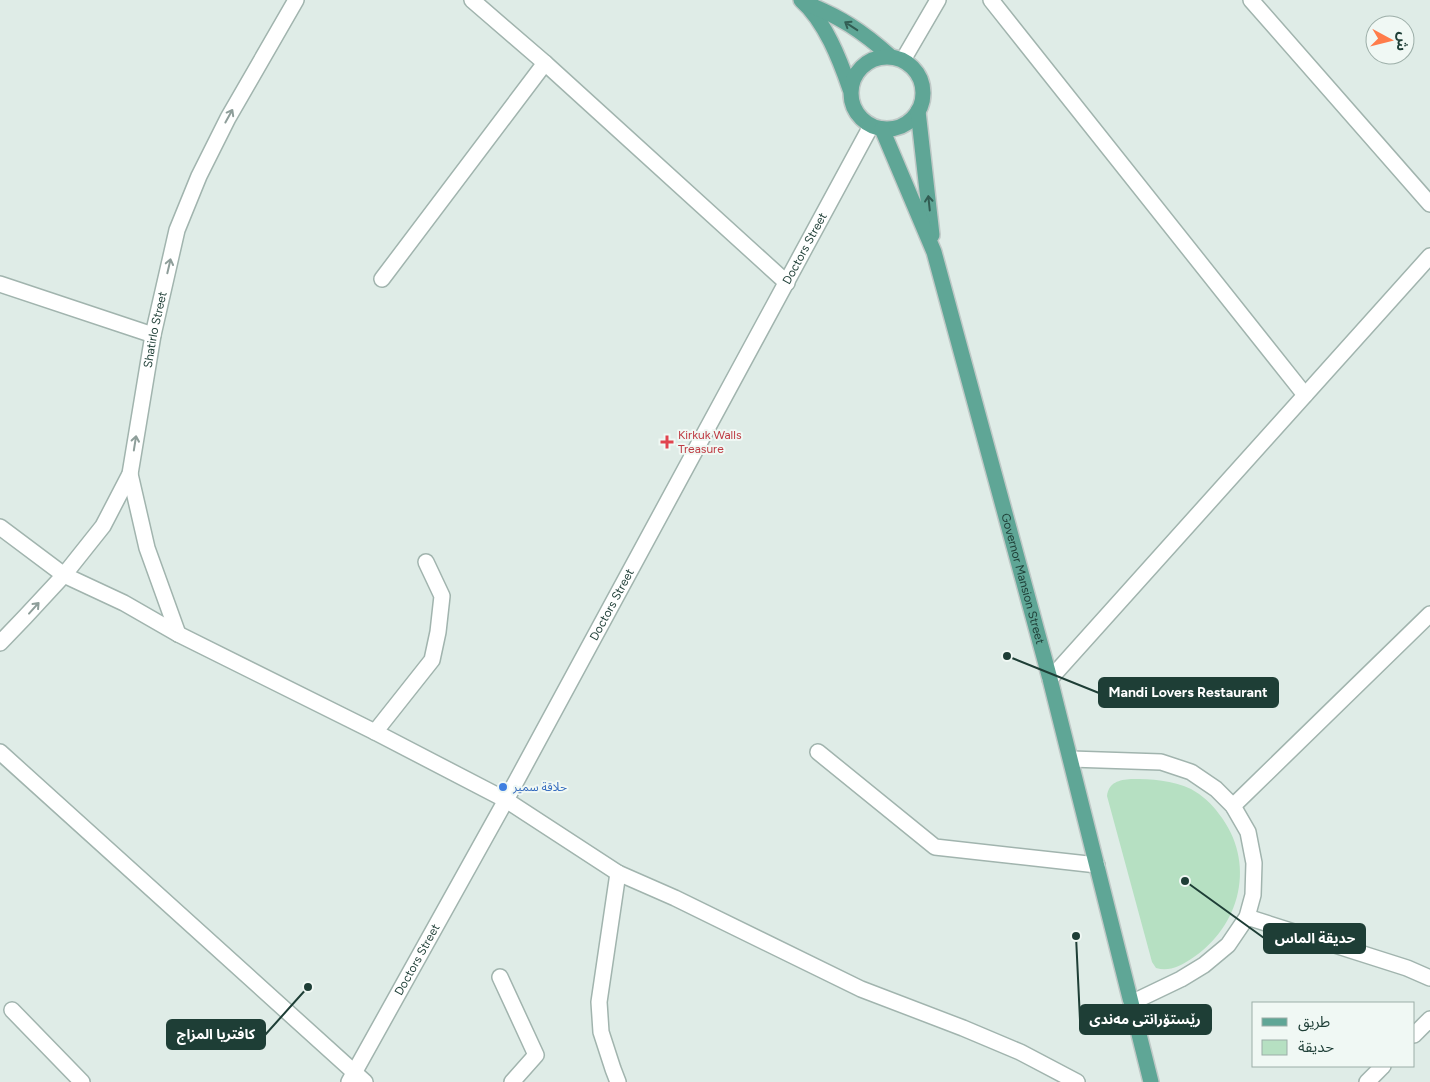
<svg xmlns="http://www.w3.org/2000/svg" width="1430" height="1082" font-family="Figtree,'Noto Sans Arabic',sans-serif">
<rect width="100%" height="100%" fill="#dfece7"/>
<path fill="#b6e0c2" d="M1131,779C1152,779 1172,780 1191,789C1202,795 1212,804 1219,814C1257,862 1241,927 1191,959C1180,966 1169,972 1156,968L1152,962L1107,796C1109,782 1119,780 1131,779Z"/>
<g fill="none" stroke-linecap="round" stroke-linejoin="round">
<g stroke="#a1b4ae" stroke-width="18">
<g id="minor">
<path d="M472,0L545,63L787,283"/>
<path d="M991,0L1305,395"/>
<path d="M1251,0L1430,204"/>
<path d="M903,60L938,0"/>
<path d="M382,279L545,63"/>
<path d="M0,284L153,335"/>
<path d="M130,474L147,548L178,634"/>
<path d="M0,527L64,575L124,603L178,634L375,732L506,800L618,873L675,898L861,989L963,1028L1020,1052L1077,1082"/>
<path id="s1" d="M0,643L25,617L64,575L103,526L130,474L153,335L177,230L199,176L228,118L296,0"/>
<path d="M1050,679L1430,256"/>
<path d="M375,732L432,660L438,632L442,596L426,562"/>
<path d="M0,752L365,1082"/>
<path d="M818,752L935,847L1097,865"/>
<path d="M1071,759L1161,762L1191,772L1216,789L1233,806L1248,832L1254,863L1253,895L1247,917L1228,945L1204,965L1181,979L1131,1003"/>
<path d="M1233,806L1430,614"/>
<path d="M618,873L599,1002L601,1032L613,1069L618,1082"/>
<path d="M1247,917L1407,968L1430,978"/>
<path d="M500,977L536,1055L512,1082"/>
<path d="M12,1010L82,1082"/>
<path d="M1414,1035L1430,1019"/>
<path id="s2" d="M349,1082L506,800L871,126"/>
<path d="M1367,1082L1383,1066"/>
</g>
</g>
<g stroke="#c0c9c7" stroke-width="18">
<g id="major">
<path d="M801,0C825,21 840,60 850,89"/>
<path d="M805,3C839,16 862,31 890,56"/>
<circle cx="887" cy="93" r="36"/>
<path d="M918,111L932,235"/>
<path id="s3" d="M882,129L934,252L1050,679L1151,1082"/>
</g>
</g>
<use href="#minor" stroke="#fff" stroke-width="15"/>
<use href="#major" stroke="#5fa696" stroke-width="15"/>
</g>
<defs><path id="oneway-shaft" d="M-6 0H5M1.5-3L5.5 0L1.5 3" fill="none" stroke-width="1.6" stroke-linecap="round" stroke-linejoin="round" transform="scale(1.25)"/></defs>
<g stroke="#325d53">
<use href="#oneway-shaft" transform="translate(851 26) rotate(-147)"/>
<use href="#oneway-shaft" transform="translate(929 203) rotate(-96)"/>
</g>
<g stroke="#8e9e9a">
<use href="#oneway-shaft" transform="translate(229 116) rotate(-61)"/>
<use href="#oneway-shaft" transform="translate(169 266) rotate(-77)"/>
<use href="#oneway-shaft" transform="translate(135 443) rotate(-81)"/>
<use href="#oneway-shaft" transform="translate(34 608) rotate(-48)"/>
</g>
<path fill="#e0444e" stroke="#f0f8f4" stroke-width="2" d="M664.5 434.5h5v5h5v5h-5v5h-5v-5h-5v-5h5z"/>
<circle fill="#3f7fe0" stroke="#f0f8f4" stroke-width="2" cx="503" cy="787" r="5"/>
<g text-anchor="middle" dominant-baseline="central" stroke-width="4" stroke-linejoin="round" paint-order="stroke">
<g font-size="12" fill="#1e3e36" stroke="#f0f8f4">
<text stroke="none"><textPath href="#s2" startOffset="950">Doctors Street</textPath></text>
<text stroke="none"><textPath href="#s1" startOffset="361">Shatirlo Street</textPath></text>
<text stroke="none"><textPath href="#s3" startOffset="472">Governor Mansion Street</textPath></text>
<text stroke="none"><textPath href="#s2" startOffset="545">Doctors Street</textPath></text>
<text stroke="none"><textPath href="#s2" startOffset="140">Doctors Street</textPath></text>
</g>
<g font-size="12" fill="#be3a42" stroke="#f0f8f4" text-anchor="start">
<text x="678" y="435">Kirkuk Walls<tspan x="678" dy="14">Treasure</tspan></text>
</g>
<g font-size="12" fill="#366cbe" stroke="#f0f8f4" text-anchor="start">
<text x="513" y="787">حلاقة سمير</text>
</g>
</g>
<path fill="none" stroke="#1e3e36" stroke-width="2" d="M1007 656L1099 693M1185 881L1264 938M1076 936L1080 1020M308 987L265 1035"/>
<g fill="#1e3e36" stroke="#f0f8f4" stroke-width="2">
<circle cx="1007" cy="656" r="5"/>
<circle cx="1185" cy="881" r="5"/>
<circle cx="1076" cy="936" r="5"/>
<circle cx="308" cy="987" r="5"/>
</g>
<g fill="#1e3e36" stroke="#1e3e36" stroke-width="2">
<rect x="1099" y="678" width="179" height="29" rx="5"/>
<rect x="1264" y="924" width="101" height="29" rx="5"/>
<rect x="1080" y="1005" width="131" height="29" rx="5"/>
<rect x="167" y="1020" width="98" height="29" rx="5"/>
</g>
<g font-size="14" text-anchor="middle" font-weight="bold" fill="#fff">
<text x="1188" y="697">Mandi Lovers Restaurant</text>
<text x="1315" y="943">حديقة الماس</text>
<text x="1145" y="1024">رێستۆرانتی مەندی</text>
<text x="216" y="1039">كافتريا المزاج</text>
</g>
<rect x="1252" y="1002" width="162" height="65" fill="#f0f8f4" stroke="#9caea8"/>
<rect x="1262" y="1018" width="25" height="8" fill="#5fa696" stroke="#9caea8"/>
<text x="1298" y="1027" font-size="15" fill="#1e3e36">طريق</text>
<rect x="1262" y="1040" width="25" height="15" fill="#b6e0c2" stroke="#9caea8"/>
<text x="1298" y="1052" font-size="15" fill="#1e3e36">حديقة</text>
<g transform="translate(1390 40) rotate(97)"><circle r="24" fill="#f0f8f4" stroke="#9caea8"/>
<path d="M0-4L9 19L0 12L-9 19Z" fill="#ff7c4a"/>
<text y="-8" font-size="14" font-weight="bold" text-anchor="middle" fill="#1e3e36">ش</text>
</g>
</svg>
